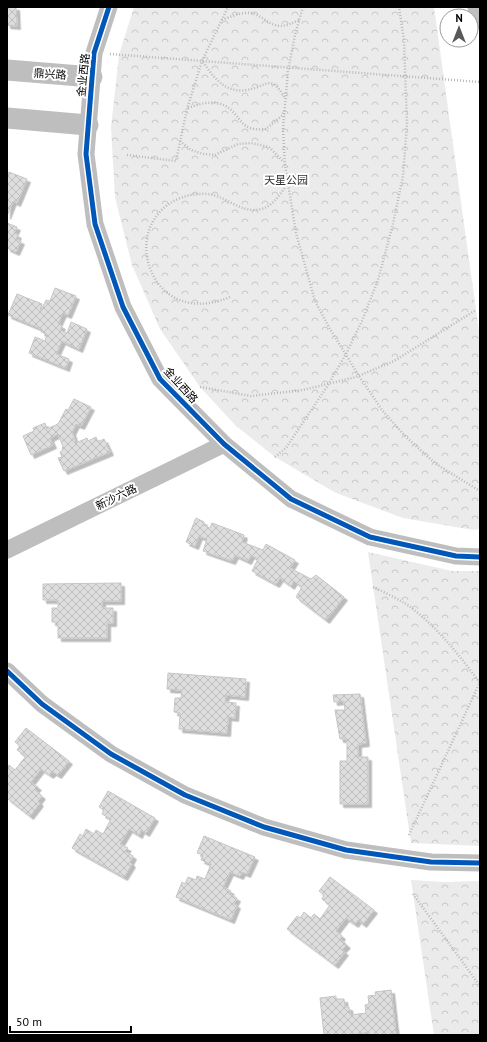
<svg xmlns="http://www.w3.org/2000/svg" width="487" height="1042" font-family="'PT Sans','Noto Sans SC',sans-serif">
<defs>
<pattern id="forest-crowns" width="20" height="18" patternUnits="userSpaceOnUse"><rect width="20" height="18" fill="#ebebeb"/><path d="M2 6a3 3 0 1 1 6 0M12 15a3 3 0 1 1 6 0" fill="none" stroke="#c8c8c8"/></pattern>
<pattern id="building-cross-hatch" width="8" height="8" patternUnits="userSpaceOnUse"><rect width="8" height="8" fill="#dedede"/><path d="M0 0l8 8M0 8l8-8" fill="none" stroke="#bdbdbd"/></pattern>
<filter id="shadow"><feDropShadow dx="3.5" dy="3.5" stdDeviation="0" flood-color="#0004"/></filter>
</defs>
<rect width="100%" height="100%" fill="#fff"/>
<path fill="url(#forest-crowns)" d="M134,7H434L480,339V529L473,530L403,518L336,493L275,457L235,425L200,387L160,329L132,265L115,197L111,127L119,55Z
M368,552L452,571H480V846L411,843Z
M411,880L445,882L480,881V1035H434Z"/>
<path fill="url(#building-cross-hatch)" stroke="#c6c6c6" filter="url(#shadow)" d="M7,7H16L17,26L7,25Z
M9,172L27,179L17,203L13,201L7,216V177Z
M7,223L17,227L14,233L18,235L16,239L21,241L16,252L7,248Z
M55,288L76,296L68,315L63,313L58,324L62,326L60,330L67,333L71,322L87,329L79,349L62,341L56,354L69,359L66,368L29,353L35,337L45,341L47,334L41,332L42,329L8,315L17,294L42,304L40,310H41L46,300L50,301Z
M74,399L91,407L81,426L76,424L72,432L76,443L87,438L88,441L96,437L98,442L104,439L110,452L64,471L58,458L62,457L60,452L63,450L62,448L63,447L58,434L50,438L53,445L31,455L23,436L34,431L33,428L45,423L47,429L58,424L66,409L68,410Z
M196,518L204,522L203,525L210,528L212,523L244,535L242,542L263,550L266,544L295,560L290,568L311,579L316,575L344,597L326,620L296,597L302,587L294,581L291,586L280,578L276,584L252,571L258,559L251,555L248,561L235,555L232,561L203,551L207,539L199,536L195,546L186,542Z
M121,583V601H102V608H113V623H107V638H58V622H52V608H58V600H43V584Z
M168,673L246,679L245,697L226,695L225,702L236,703L235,718L228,717L227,733L179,729L180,713L174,712L175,698H181L182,690L167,689Z
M360,694L366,743L358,744V757H368V804H340V761H347V739H340L335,710H345L344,701L334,702L333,695Z
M26,728L69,761L58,775L53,772L50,775L41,769L31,782L38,787L35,790L42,796L38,801L40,803L30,816L7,798V767L9,765L15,770L26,756L17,750L20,746L15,742Z
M108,791L155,818L146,833L141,830L139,835L129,829L120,844L128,848L125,851L133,856L130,862L132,864L124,877L72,848L80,834L83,836L86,829L94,834L96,830L103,834L111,819L102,814L104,810L99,807Z
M204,836L255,857L247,874L242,872L240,876L230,872L223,887L231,891L229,894L237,898L234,904L237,905L231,920L176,897L182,882L185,884L188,877L196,880L197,876L205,879L211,864L201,860L203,855L197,853Z
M330,877L374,910L363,924L358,920L355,924L346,918L336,931L342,936L340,939L347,945L342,950L345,952L335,965L287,929L297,916L300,918L304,912L311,918L314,914L320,919L330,905L322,899L324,895L319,891Z
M391,990L396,1035H369V1032L352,1035H324L320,998L336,996V999H344L345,1007H349L350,1015L366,1013L365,1005L369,1004L368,996L376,995L375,992Z"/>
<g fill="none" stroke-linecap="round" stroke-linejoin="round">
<path stroke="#b9b9b9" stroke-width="2.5" stroke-dasharray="1 2" stroke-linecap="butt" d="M303,7L295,35L288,71L283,128L285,165L296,233L315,301L330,329L359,376L382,410L406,437L436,464L480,491
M222,20C230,17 241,12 250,13C255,13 260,17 264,19C278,29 284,27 299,20
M110,54L480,82
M203,62C218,84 230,97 258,87C263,85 267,82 273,84C278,86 282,94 285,98
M188,108C204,102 221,98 234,113C240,119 242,125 250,128C255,130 261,129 266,129L284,114
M180,141L191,150L203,154L215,155L238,144L251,143L269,147L284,162
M127,155L176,161L187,109L202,61L228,7
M230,297C200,310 167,305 152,273C133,231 163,191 208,194C225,196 237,210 254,210C271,210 279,196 288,183
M200,387L251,396L303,390L356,377L394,361L476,310
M275,457L286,448L328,385L346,354L362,321L378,280L393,224L403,176L407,124L404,41L399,7
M373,587C384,592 396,598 406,604C434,623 460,656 480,683
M409,835L480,682
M413,894L480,986"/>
<path stroke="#bebebe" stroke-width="17" d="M109,7L94,53L86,154L95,224L123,307L160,379L224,444L291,499L370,537L456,556L480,557
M7,550L224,444
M7,671L42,704L111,754L185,795L264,827L346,850L431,862L480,863"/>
<path stroke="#bebebe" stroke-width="21" d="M478,7L480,19
M7,70L92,77
M7,118L88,125"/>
<g stroke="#fff" stroke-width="8">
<path id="cycleway" d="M109,7L94,53L86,154L95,224L123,307L160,379L224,444L291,499L370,537L456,556L480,557
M7,671L42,704L111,754L185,795L264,827L346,850L431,862L480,863"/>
</g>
<use href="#cycleway" stroke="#0057b8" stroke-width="5"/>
</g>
<g text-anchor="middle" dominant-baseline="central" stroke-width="4" stroke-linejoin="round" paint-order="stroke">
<g font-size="11" fill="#000" stroke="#fff">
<text transform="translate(50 74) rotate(4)">鼎兴路</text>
<text transform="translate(83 75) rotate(-84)">金业西路</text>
<text transform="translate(181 385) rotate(48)">金业西路</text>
<text transform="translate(116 497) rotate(-26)">新沙六路</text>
</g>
<g font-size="11" fill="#313131" stroke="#fff">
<text x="286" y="180">天星公园</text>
</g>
</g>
<rect width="487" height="1042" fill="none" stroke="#000000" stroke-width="16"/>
<g transform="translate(459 28)"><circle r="19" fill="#ffffff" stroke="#999999"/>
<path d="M0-3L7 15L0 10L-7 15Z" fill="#595959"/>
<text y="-6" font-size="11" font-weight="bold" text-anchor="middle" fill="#000000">N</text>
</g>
<path d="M10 1026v6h121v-6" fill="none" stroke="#000000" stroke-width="2"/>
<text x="16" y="1026" font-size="12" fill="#000000" stroke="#ffffff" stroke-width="3" paint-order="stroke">50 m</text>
</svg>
